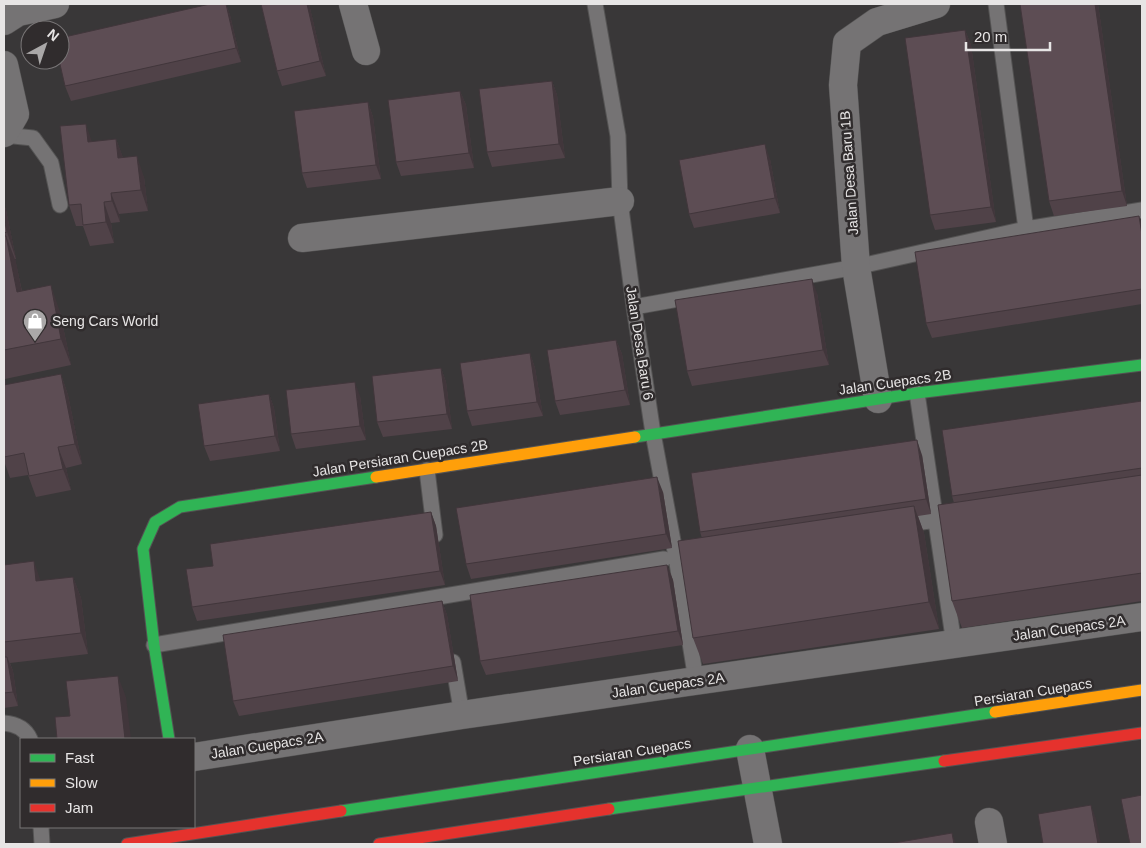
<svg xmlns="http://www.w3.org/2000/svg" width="1146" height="848" font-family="Arial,sans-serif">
<rect width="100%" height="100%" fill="#393738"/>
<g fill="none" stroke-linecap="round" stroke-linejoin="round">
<g stroke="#545353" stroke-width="17">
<path id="lane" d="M595,4L618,136L620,201L634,307L653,433L676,557L696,680
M996,4L1026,229
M4,135L33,138L51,163L60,205
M634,307L856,267L1026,229L1142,210
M917,393L954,644
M427,470L435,535
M900,525L959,517
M154,645L664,559
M453,662L462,715
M4,723C16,724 25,728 30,739
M41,827L42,844"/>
</g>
<g stroke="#545353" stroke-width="29">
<path id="street" d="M353,4L366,51
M4,21L18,12L55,4
M4,65L15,114L4,133
M302,238L620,201
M878,399L856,267L843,85L847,43L877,22L936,4
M750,749L768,844
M194,757L462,715L681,683L1142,617
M989,822L993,844"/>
</g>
<g stroke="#545353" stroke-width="13">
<path id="fast" d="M635,437L917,393L1142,365
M169,739L154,645L143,549L155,522L180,507L376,477
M609,809L944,761
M341,811L995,712"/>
</g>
<g stroke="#545353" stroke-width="13">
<path id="slow" d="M376,477L635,437
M995,712L1142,690"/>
</g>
<g stroke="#545353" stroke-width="13">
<path id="jam" d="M944,761L1142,733
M127,844L341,811
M379,844L609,809"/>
</g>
<use href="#lane" stroke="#757374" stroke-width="15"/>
<use href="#street" stroke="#757374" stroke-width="28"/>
<use href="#fast" stroke="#30b455" stroke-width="11"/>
<use href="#slow" stroke="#ff9f0a" stroke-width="11"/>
<use href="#jam" stroke="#e5322d" stroke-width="11"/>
</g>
<path fill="#504248" d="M210,4H226L230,15L241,62L71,101L65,86Z
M261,4H309L326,76L282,86L277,71Z
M1020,4H1098L1127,206L1054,216L1049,201Z
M965,30L971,45L996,222L935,230L930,215Z
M552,81L557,95L565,158L492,167L487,152Z
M460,91L466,105L474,168L401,176L396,162Z
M368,102L373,117L381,179L307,188L302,173Z
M116,139L123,158L144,177L148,211L119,214L120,222L111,223L114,243L90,246L83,226H76L69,205L92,142Z
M770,159L780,213L694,228L689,214Z
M4,204L6,210L16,259H15L22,291L60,312L71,365L5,379L6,385L61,374L68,395L82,464L66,468L71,490L36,497L28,475L10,478L4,461Z
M1142,224V304L932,338L926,323Z
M817,293L829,365L692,386L687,371Z
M616,340L622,354L630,405L560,415L555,401Z
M530,353L535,368L543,416L472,426L467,411Z
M441,368L446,382L452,429L383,437L377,422Z
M269,394L274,408L280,451L210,461L204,446Z
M360,396L366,440L296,449L291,434Z
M1142,401V601L962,628L952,601L954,503L952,496Z
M922,455L931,514L918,516L924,533L939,629L703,664L693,638L702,538L700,532Z
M663,492L672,548L471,579L466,564Z
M431,512L436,526L445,585L197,621L192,607L213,566Z
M4,565L41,581L73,577L81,598L88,654L10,663L13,671L18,706L4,708Z
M667,565L673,580L683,645L486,675L480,661Z
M442,601L447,615L458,681L239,716L233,701Z"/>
<path fill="#41363b" d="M226,4L230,15L241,62L236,48Z
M307,4H309L326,76L320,61Z
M1095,4H1098L1127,206L1122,191Z
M965,30L971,45L996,222L991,207Z
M552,81L557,95L565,158L559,144Z
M460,91L466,105L474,168L469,153Z
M368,102L373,117L381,179L376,165Z
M86,124L93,145L88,142Z
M116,139L124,160L118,158Z
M765,144L770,159L780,213L775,198Z
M137,156L144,177L148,211L141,190Z
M111,193L119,214L120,222L112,201Z
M104,202L111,223L114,243L106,222Z
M4,204L6,210L16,259L7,232L4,218Z
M1139,216L1142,224V235Z
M6,236L16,262L27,318L17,292Z
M812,279L817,293L829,365L823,350Z
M51,285L60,312L71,365L61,339Z
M616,340L622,354L630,405L625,390Z
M530,353L535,368L543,416L537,402Z
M441,368L446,382L452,429L447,414Z
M61,374L68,395L82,464L75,444Z
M4,376L5,379L8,396L4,384Z
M355,382L360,396L366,440L360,426Z
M269,394L274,408L280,451L275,436Z
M917,440L922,455L931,514L926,499Z
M58,447L66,468L71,490L63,469Z
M657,477L663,492L672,548L666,534Z
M914,506L924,533L939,629L929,602Z
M431,512L436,526L445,585L440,571Z
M34,561L41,582L36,581Z
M667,565L673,580L683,645L678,631Z
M73,577L81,598L88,654L81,633Z
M442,601L447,615L458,681L453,666Z
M7,657L13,671L18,706L13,692Z
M118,676L126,697L131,739H125Z
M1091,805L1096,819L1101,844H1098Z
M952,833L956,844H954Z"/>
<path fill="#5d4d54" stroke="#41363b" d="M210,4H226L236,48L65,86L59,60H60V38Z
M261,4H307L320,61L277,71Z
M1020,4H1095L1122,191L1049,201Z
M965,30L991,207L930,215L905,38Z
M552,81L559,144L487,152L479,89Z
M460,91L469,153L396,162L388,100Z
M368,102L376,165L302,173L294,111Z
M86,124L88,142L116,139L118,158L137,156L141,190L111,193L112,201L104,202L106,222L83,225L81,204L69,205L60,126Z
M765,144L775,198L689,214L679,160Z
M1139,216L1142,235V289L926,323L915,252Z
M4,218L7,232L4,233Z
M4,236H6L17,292L51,285L61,339L4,350Z
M812,279L823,350L687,371L675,300Z
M616,340L625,390L555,401L547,350Z
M530,353L537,402L467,411L460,363Z
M441,368L447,414L377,422L372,376Z
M61,374L75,444L58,447L63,469L29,476L24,453L4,457V385Z
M355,382L360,426L291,434L286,390Z
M269,394L275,436L204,446L198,404Z
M1142,401V468L952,496L942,430Z
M917,440L926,499L700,532L691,473Z
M1142,475V573L952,601L938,505Z
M657,477L666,534L466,564L456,508Z
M914,506L929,602L693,638L678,541Z
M431,512L440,571L192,607L186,569L213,566L210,544Z
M34,561L36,581L73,577L81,633L4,642V565Z
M667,565L678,631L480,661L470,595Z
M442,601L453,666L233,701L223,635Z
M4,657H7L13,692L4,693Z
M118,676L125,739H57L55,717L70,716L66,681Z
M1142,795V844H1130L1121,799Z
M1091,805L1098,844H1043L1038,814Z
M952,833L954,844H888Z"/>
<defs>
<g id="shop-pin" transform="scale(1.25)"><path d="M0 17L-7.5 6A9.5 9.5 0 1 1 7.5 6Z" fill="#aaa8a8" stroke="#302c2d"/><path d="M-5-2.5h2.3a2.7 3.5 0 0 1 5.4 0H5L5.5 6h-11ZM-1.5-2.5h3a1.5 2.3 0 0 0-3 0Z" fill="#fff"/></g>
</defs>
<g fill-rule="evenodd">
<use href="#shop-pin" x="35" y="321"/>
</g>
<g text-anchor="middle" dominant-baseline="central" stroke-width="5" stroke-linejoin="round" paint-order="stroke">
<g font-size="14" fill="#e7e5e5" stroke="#302c2d">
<text transform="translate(849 173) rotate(-94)">Jalan Desa Baru 1B</text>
<text transform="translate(640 343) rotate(81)">Jalan Desa Baru 6</text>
<text transform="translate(895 382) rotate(-8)">Jalan Cuepacs 2B</text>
<text transform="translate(400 458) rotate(-9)">Jalan Persiaran Cuepacs 2B</text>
<text transform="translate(1069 628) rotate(-8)">Jalan Cuepacs 2A</text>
<text transform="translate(668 685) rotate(-8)">Jalan Cuepacs 2A</text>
<text transform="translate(1033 692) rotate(-9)">Persiaran Cuepacs</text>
<text transform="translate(267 745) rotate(-9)">Jalan Cuepacs 2A</text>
<text transform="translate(632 752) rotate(-9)">Persiaran Cuepacs</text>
</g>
<g font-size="14" fill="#e7e5e5" stroke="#302c2d" text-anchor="start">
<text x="52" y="321">Seng Cars World</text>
</g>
</g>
<rect width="1146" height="848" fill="none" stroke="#e7e5e5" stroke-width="10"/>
<rect x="20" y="738" width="175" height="90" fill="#302c2d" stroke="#797677"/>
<rect x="30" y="754" width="25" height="8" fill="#30b455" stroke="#797677"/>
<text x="65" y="763" font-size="15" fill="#e7e5e5">Fast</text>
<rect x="30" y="779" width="25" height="8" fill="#ff9f0a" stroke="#797677"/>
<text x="65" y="788" font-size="15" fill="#e7e5e5">Slow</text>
<rect x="30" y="804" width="25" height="8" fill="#e5322d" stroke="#797677"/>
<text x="65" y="813" font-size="15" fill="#e7e5e5">Jam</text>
<g transform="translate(45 45) rotate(40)"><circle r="24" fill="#302c2d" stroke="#797677"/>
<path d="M0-4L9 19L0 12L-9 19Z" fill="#aaa8a8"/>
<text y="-8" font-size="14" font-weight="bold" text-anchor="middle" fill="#e7e5e5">N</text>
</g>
<path d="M966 42v8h84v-8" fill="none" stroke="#e7e5e5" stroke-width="2.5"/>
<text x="974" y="42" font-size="15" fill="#e7e5e5" stroke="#302c2d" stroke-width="4" paint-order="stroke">20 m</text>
</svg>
